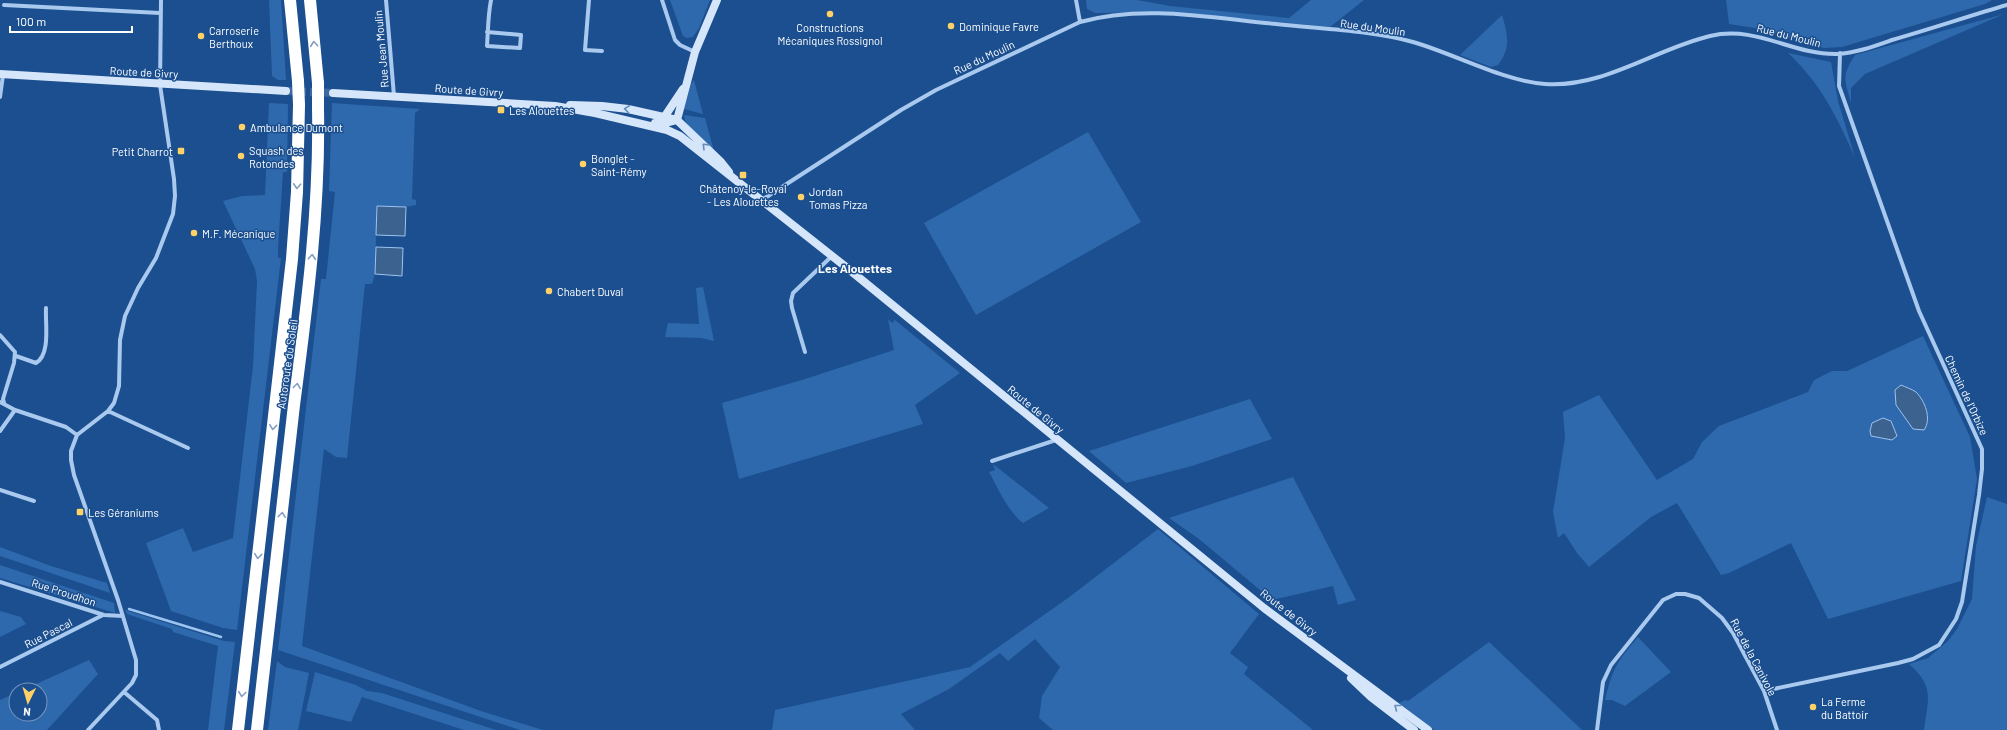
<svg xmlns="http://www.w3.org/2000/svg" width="2007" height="730" font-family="Barlow,sans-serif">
<rect width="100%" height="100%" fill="#1b4f8f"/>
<path fill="#2e69ad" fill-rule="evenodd" d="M269,0H281L286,80H278L272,76Z
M670,0H710L699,28L693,37L687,38L683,36Z
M1086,0H1137L1170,6L1289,18L1311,0H1364L1330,27L1166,12L1095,13L1087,9Z
M1726,0H1992L1985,4L1842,47L1824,48L1755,28L1729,24Z
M2004,14L1865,74L1851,88V103C1845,81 1841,76 1855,55Z
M1502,15C1508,35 1511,48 1498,65L1491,67L1460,55Z
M1788,53L1831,62L1838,101L1855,157C1836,116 1822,85 1788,53Z
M694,80L703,114L684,109L691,84Z
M269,103L288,104L287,172H283L278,248V258H281L237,630L223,628L171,611L146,543L183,528L193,552L233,538L253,366L257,281L255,269L223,201L242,196L265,195Z
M332,103L420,109L415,113L412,199L416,200V205L406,207L377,206L375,274L372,284H365L347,458L336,457L324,449L302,646L481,711L543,730H520L278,650L321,279H326L335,192L329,191Z
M684,115L705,118L714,151C706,143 684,126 684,115Z
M1088,132L1141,222L976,315L924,223Z
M703,287L714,341L701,338L665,337L668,323L699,324L696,288Z
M888,319L892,323L895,320L960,373L915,405L923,424L739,479L722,403L802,380L894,350Z
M1923,336L1970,437L1977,479L1961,581L1828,619L1791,543L1729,573L1721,575L1677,503L1651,517L1589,567L1577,553L1564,533L1558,538L1553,512L1565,438L1563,412L1599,395L1657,480L1693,459L1702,442L1719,426L1808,392L1814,380L1832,371H1847ZM1872,423L1892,440L1871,436L1870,431Z
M1250,399L1272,439L1192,466L1126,483L1089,451Z
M993,464L1049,508L1023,523C1007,510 999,490 989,472L995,470Z
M1293,477L1356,600L1338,605L1333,586L1272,600L1199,539L1169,518Z
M1987,497L2007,504V730H1924C1928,699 1935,687 1909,664L1928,658L1948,641L1957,629L1972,599L1976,546Z
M1158,529L1259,614L1230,653L1248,667L1244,674L1313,730H1053L1039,718L1042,696L1060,667L1035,639L1008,661L1000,653L949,689L901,714L915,730H772L775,710L970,667L1068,598Z
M0,547L51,566L107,583L110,593L0,556Z
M0,565L114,603L115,613L0,578Z
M125,610L224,641L235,642L224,730H208L218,646L173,632L172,629L127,614Z
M0,611L21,617L26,624L0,637Z
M1638,637L1671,672L1625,706L1612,700H1605C1613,667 1617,662 1638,637Z
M1489,642L1582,730H1434L1399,703L1405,700L1408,701Z
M89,660L98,674L47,730H0V700L16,693V714H40V690H23Z
M277,661L285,667L309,673L298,730H268Z
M315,672L356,685L367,691L382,693L496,730H464L362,697L351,722L306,711Z"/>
<path fill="#3c6290" stroke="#9cc4f0" d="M377,206L406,207L405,236L376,235Z
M376,247L403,248L402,276L375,274Z
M1901,385C1905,387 1912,389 1916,392C1925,401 1932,419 1924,430L1913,429L1896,405L1895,390Z
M1883,418L1891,421L1897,436L1892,440L1871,436L1870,431L1872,423Z"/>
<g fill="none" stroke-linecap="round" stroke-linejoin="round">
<path stroke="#9cc4f0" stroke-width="2.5" d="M129,609L221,637"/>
<path stroke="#3d69a0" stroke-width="8" stroke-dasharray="8 4" stroke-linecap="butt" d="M286,91L333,93"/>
<path stroke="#a9c9ee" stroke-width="4" d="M386,0L394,96
M589,0L585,50L602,51
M662,0L675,40L680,45L695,52
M1076,0L1080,22
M4,5L160,13
M487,32L521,35L520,48L487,46C488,31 488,15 491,0
M0,97L3,75
M762,200L901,110L936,90L1080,22C1143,4 1212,18 1276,24C1321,29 1369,30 1413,42C1455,54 1503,81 1545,84C1604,88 1655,49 1710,36C1757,25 1792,55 1837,54C1856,53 1875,46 1892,40C1931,29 1969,16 2007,5
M0,335L15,352L14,363L3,399L4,403
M805,352L792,308L791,301L793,293L832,256
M16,356L36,363C51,354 45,323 46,308
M0,402L15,410L66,427L77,435
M108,411L188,448
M0,431L15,410
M992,461L1056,440
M0,490L34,501
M0,582L104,615L123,616
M0,667L103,615
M1764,691L1898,663L1913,659L1939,645L1956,619L1962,602L1979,495L1982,469V449L1919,311L1839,86L1840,53
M124,692L157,720L159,730
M88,730L132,683L136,675V660L118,600L74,475L71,460V451L77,435L108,411L114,403L119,386L120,340L125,316L138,288L156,258L173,214L175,196L174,179L160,85L161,0
M1597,730L1603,682L1611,665L1663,600L1676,594H1685L1699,598L1722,618L1733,633L1764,691L1777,730"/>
<path stroke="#d6e6fa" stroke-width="8" d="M0,74L286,91
M333,93L555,106L595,113L667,130L680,136L846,267L1264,608L1428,730
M570,105L602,106L628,109L677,120L721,162L729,172
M666,120L665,116L683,89
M655,123L662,124L677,120L695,52L717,0
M1351,678L1371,697L1414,730"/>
<path stroke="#fff" stroke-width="12" d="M290,0L298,81
M310,0L318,83
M238,730L292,259L297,192L299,105
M257,730C270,622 281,513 294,405C307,306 320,208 318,108"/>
<path stroke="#fff" stroke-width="12" d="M298,81L299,105
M318,108V83"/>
</g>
<defs><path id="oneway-chevron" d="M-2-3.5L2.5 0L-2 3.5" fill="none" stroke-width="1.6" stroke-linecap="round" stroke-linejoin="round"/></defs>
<g stroke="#829ec1">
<use href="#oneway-chevron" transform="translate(314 44) rotate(-95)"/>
<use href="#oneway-chevron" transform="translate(297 186) rotate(93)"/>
<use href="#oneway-chevron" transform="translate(312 257) rotate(-85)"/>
<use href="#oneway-chevron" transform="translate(297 386) rotate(-82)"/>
<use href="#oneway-chevron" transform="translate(273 427) rotate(96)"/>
<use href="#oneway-chevron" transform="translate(282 515) rotate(-83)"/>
<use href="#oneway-chevron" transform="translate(258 556) rotate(96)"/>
<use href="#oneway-chevron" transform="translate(242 694) rotate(97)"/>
</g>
<g stroke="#668bba">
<use href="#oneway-chevron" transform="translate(627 109) rotate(-172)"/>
<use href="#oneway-chevron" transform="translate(705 146) rotate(-136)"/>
<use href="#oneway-chevron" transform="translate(1397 707) rotate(-142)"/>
</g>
<g fill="#ffd166" stroke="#1b4f8f" stroke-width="1.5">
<circle cx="830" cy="14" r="4"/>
<circle cx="951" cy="26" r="4"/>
<circle cx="201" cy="36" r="4"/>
<rect x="497" y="106" width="8" height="8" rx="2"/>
<circle cx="242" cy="127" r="4"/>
<rect x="177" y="147" width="8" height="8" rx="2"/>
<circle cx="241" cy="156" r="4"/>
<circle cx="583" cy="164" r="4"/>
<rect x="739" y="171" width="8" height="8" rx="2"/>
<circle cx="801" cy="197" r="4"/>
<circle cx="194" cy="233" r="4"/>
<circle cx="549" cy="291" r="4"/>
<rect x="76" y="508" width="8" height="8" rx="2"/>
<circle cx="1813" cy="707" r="4"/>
</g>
<g text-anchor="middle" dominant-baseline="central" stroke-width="3" stroke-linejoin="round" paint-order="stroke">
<g font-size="11" fill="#fff" stroke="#1b4f8f" text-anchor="start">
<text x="959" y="26">Dominique Favre</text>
<text x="830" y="27" text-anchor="middle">Constructions<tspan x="830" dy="13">Mécaniques Rossignol</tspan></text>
<text x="209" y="30">Carroserie<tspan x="209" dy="13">Berthoux</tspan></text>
<text x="509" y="110">Les Alouettes</text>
<text x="250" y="127">Ambulance Dumont</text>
<text x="249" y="150">Squash des<tspan x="249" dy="13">Rotondes</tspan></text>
<text x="173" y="151" text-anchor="end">Petit Charrot</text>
<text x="591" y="158">Bonglet -<tspan x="591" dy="13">Saint-Rémy</tspan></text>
<text x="743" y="188" text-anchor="middle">Châtenoy-le-Royal<tspan x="743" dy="13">- Les Alouettes</tspan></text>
<text x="809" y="191">Jordan<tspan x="809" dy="13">Tomas Pizza</tspan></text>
<text x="202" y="233">M.F. Mécanique</text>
<text x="557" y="291">Chabert Duval</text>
<text x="88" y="512">Les Géraniums</text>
<text x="1821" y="701">La Ferme<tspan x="1821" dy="13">du Battoir</tspan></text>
</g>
<g font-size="11" fill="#fff" stroke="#1b4f8f">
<text transform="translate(1373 27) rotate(8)">Rue du Moulin</text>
<text transform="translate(1789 35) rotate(14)">Rue du Moulin</text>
<text transform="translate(381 49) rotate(-95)">Rue Jean Moulin</text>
<text transform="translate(984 57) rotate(-25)">Rue du Moulin</text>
<text transform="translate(144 72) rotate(3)">Route de Givry</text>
<text transform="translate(469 90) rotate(4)">Route de Givry</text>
<text transform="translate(287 364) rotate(-82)">Autoroute du Soleil</text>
<text transform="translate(1967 395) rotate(65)">Chemin de l'Orbize</text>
<text transform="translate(1036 409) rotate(39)">Route de Givry</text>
<text transform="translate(64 592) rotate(18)">Rue Proudhon</text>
<text transform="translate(1289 612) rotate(38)">Route de Givry</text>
<text transform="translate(48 633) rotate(-27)">Rue Pascal</text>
<text transform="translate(1754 657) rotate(62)">Rue de la Canivole</text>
</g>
<g font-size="12" font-weight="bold" fill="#fff" stroke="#1b4f8f">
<text x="855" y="268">Les Alouettes</text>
</g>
</g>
<g transform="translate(28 702) rotate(185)"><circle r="19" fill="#1b4f8f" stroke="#7695bc"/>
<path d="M0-3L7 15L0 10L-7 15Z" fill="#ffd166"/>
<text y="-6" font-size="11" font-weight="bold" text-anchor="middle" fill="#ffffff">N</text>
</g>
<path d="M10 26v6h122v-6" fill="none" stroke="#ffffff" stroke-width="2"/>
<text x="16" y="26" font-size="12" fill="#ffffff" stroke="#1b4f8f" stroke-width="3" paint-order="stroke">100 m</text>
</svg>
